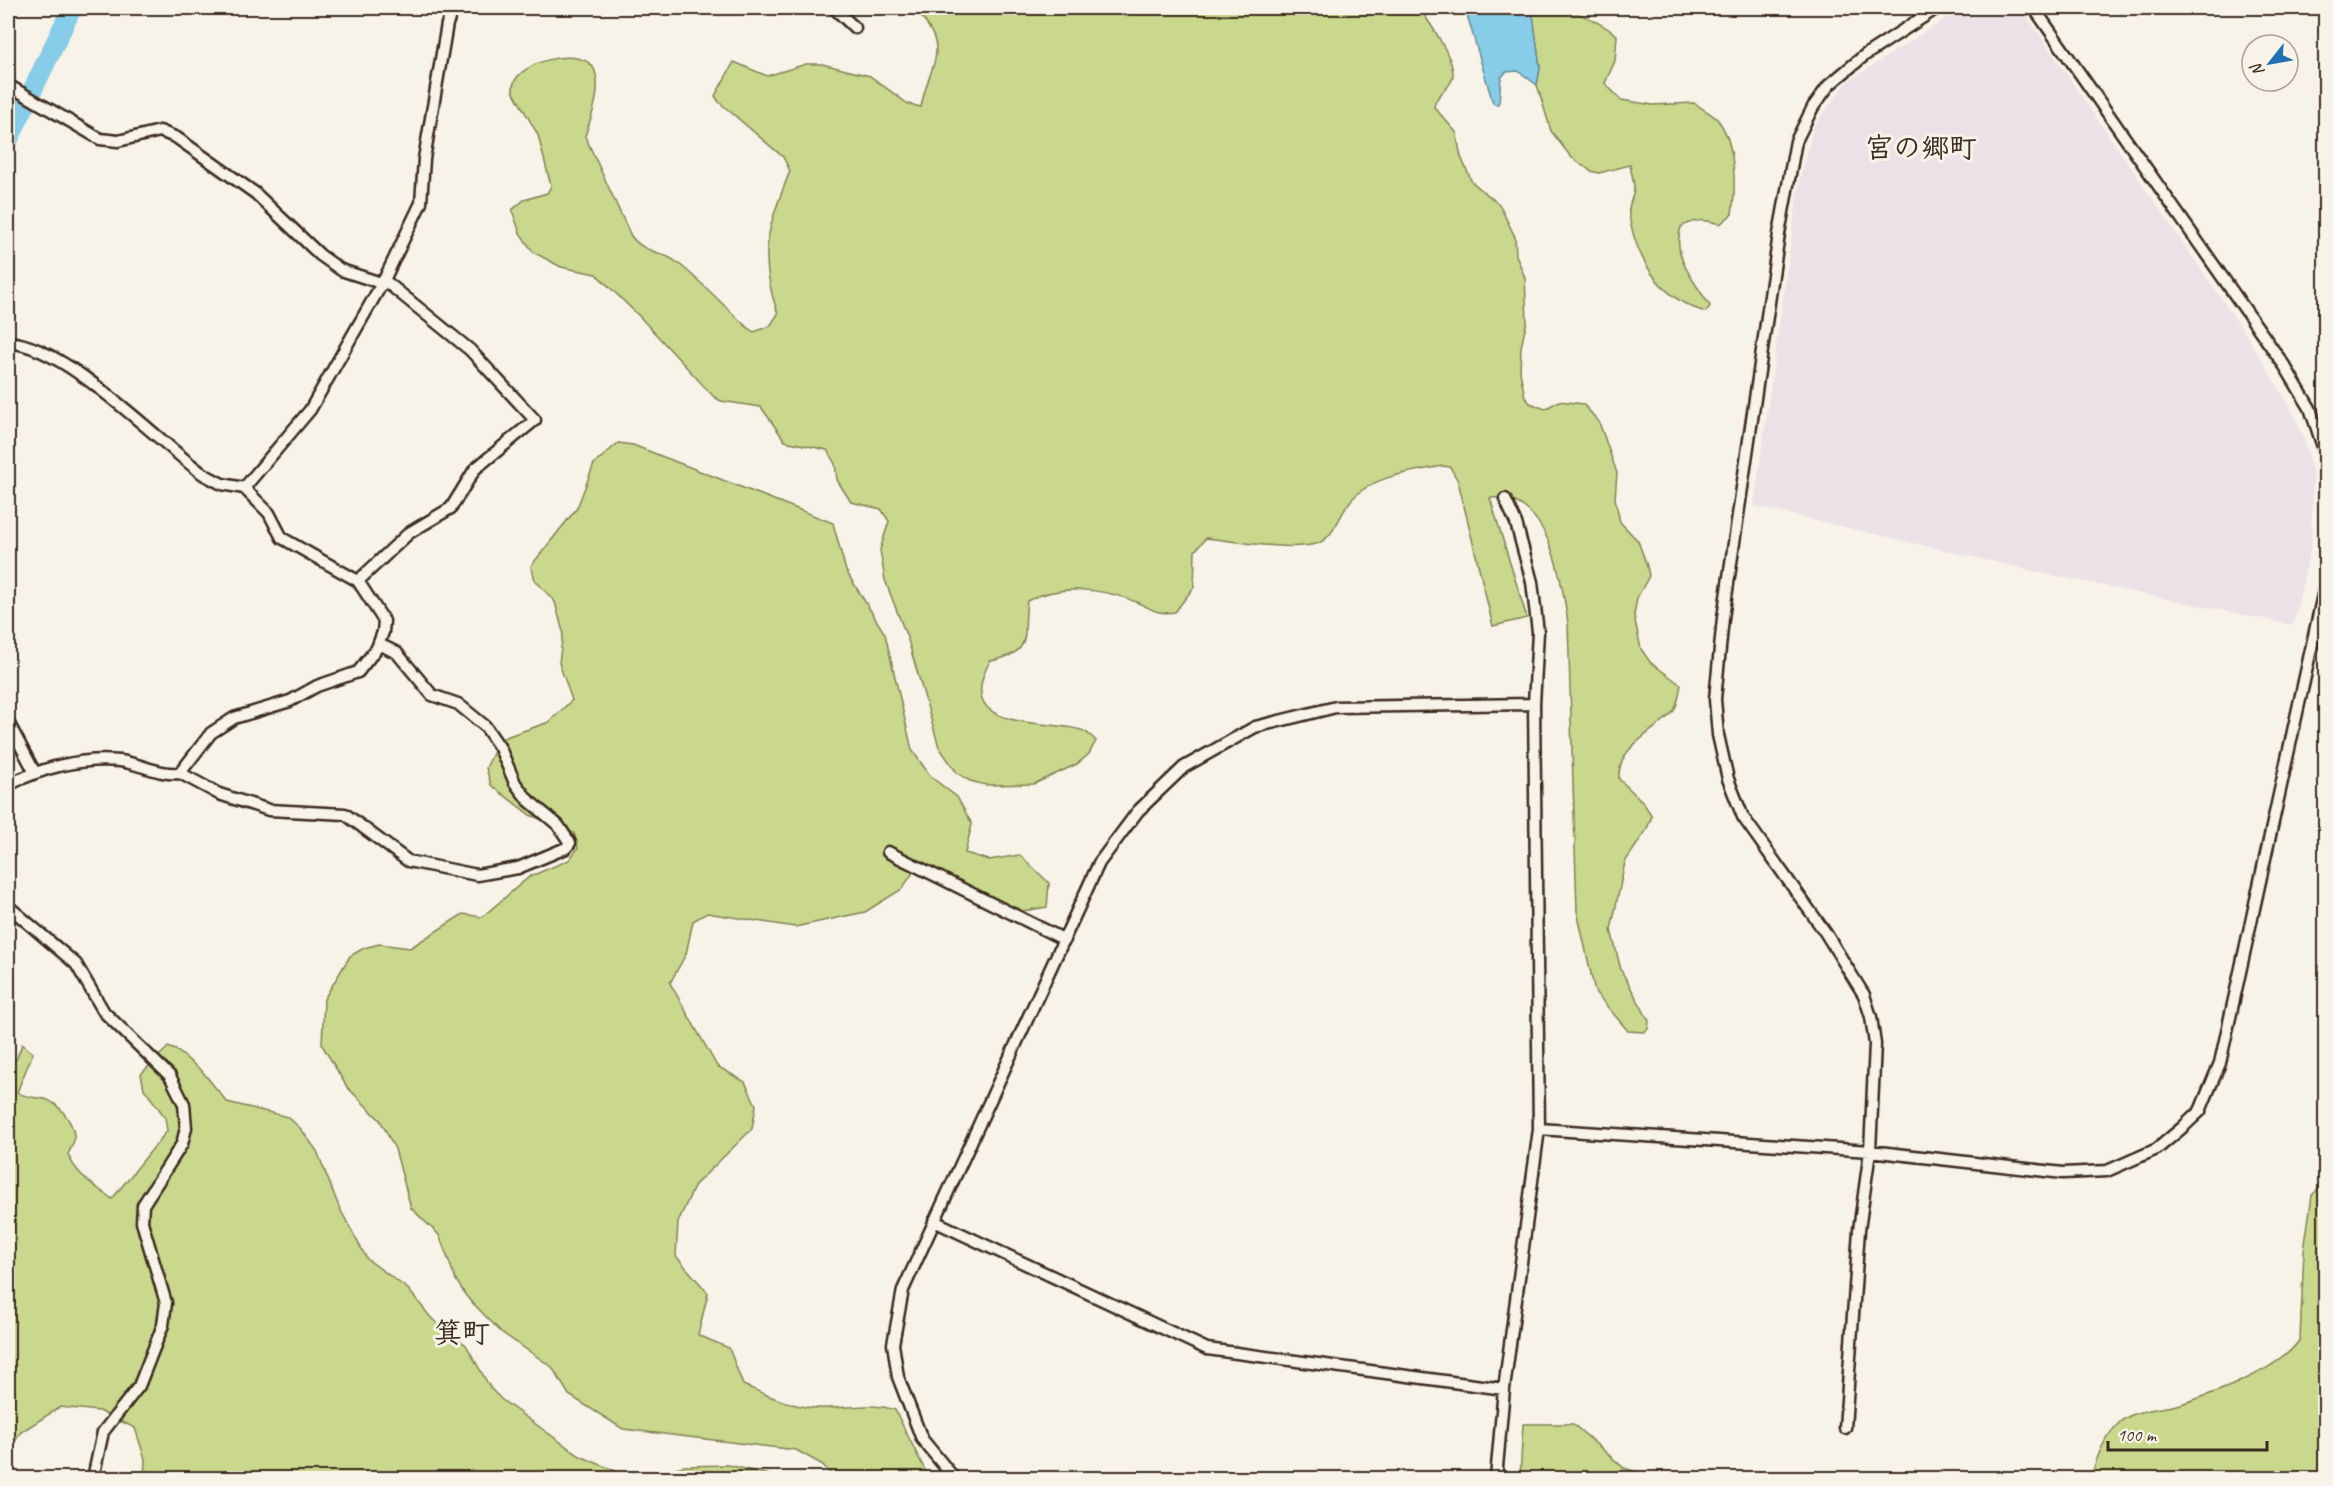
<svg xmlns="http://www.w3.org/2000/svg" width="2333" height="1486" font-family="Caveat,'Klee One',sans-serif">
<rect width="100%" height="100%" fill="#f7f3e8"/>
<filter id="ink" filterUnits="userSpaceOnUse"><feTurbulence type="fractalNoise" baseFrequency=".0167" numOctaves="2"/><feDisplacementMap in="SourceGraphic" scale="12" xChannelSelector="R" yChannelSelector="G"/><feConvolveMatrix kernelMatrix="1 2 1 2 8 2 1 2 1" color-interpolation-filters="sRGB"/></filter>
<g filter="url(#ink)">
<path fill="#ece1e7" d="M1962,8H2004L2023,11L2247,336L2290,407L2304,438L2313,476L2311,546L2293,625L2042,573L1754,506L1799,183L1814,126L1847,82Z"/>
<path fill="#c9d88c" stroke="#828155" stroke-width="1.5" d="M914,8H1419C1428,20 1459,64 1452,80C1447,91 1436,94 1434,107L1456,132L1461,157L1472,182L1499,204L1515,237L1516,255L1525,278L1527,321L1521,347L1520,372L1525,397L1530,403L1545,409L1559,401L1583,404L1599,422L1617,473L1615,498L1620,522L1638,541L1647,566L1649,576L1637,598L1634,616L1641,649L1650,662L1681,685C1679,693 1678,706 1673,712C1654,733 1617,746 1619,779L1642,801L1652,816L1646,831L1625,862L1611,930L1621,970L1649,1021L1648,1029L1644,1032L1628,1031L1595,992L1577,911L1568,623C1562,580 1549,492 1490,498L1527,618L1493,626L1458,481L1450,467L1442,466C1412,472 1375,475 1353,498C1340,511 1335,539 1316,544C1289,551 1235,541 1206,538L1195,551L1194,587L1175,612C1156,615 1153,609 1136,602C1102,588 1059,584 1027,601C1022,636 1035,653 990,661C951,732 1043,719 1081,730C1087,731 1092,737 1096,741L1089,754L1077,764L1034,784L986,785L970,781L957,773L939,747L908,640L885,580L880,550L889,521L881,509L851,502L837,480L835,464L827,450L785,441L761,407L721,401L714,397L639,316L596,274L561,267L533,252L520,233L512,210L524,200L547,193L551,186L538,135L513,91C509,62 586,43 595,71C602,92 591,117 585,136L631,236C646,255 660,249 678,263C703,283 725,307 748,328L754,332L770,326L778,314C757,253 768,228 790,171L783,157L719,102L715,96L734,62L767,76L806,64H822L870,76L908,104L921,107C929,61 954,52 914,8Z
M1542,8C1571,8 1594,18 1617,35L1615,61L1605,83L1621,100L1653,105L1694,103C1701,108 1711,113 1717,119C1736,141 1736,188 1732,214L1720,224C1705,220 1696,218 1681,227C1671,257 1695,282 1710,306L1706,312C1661,300 1636,259 1629,215C1627,206 1634,197 1634,188C1634,181 1631,172 1630,165L1599,173L1591,171L1571,157L1551,131L1537,85L1540,68L1533,15Z
M618,443L633,445L833,523L846,571L885,634L912,750L931,777L957,797L972,824L965,853L989,860L1020,855L1049,883L1047,907L1023,911L918,865L902,889L865,912L795,927L707,913L693,921L686,954L670,983L717,1066L745,1082L756,1105L752,1129L695,1185L678,1222L676,1256L708,1293L698,1335L729,1348L743,1385C767,1395 791,1407 817,1408C844,1410 870,1401 895,1410L925,1470L933,1478H834L823,1465L796,1450L623,1429L569,1395L552,1367L501,1332L466,1296L456,1280L439,1235L411,1208L395,1149L380,1120L347,1087L322,1045L324,999L350,956L364,948L379,944L410,948L463,914L482,917L529,877L569,860L578,848L574,833L530,815L491,785L486,768L500,739L549,722L572,700L559,663L563,632L555,602L535,580L531,566L577,508L594,464Z
M22,1044L33,1053L17,1092C26,1098 35,1097 45,1099C59,1103 76,1125 74,1140C73,1145 70,1150 68,1154C75,1174 95,1186 112,1199L167,1131L165,1117L144,1089L141,1074L168,1047L176,1050L202,1071L227,1102L288,1117L301,1129L317,1151L339,1207L367,1259L408,1289L432,1319L466,1345L491,1389L502,1400L580,1456L632,1478H144L145,1459L135,1428L99,1411L60,1407L21,1432L8,1452V1066L17,1058Z
M2325,1183V1478H2091C2096,1458 2104,1437 2120,1422C2134,1409 2163,1409 2181,1404C2213,1394 2282,1369 2300,1339L2304,1251L2312,1195Z
M1523,1424H1573L1624,1468L1656,1478H1520Z
M729,1465L781,1478H635L684,1466Z"/>
<path fill="#87cce8" stroke="#698b97" stroke-width="1.5" d="M1465,8H1542L1533,15L1540,68L1537,85L1518,71L1506,72L1501,78L1499,102L1497,105L1493,103Z"/>
<g fill="none" stroke-linecap="round" stroke-linejoin="round">
<path stroke="#87cce8" stroke-width="20" d="M8,141L72,8"/>
<g stroke="#3b2a1e" stroke-width="15">
<path id="minor" d="M834,8L855,28
M2034,8L2286,368L2310,408L2326,456
M8,85L100,139L118,141L160,131L177,138L255,193L320,255L341,270L381,283
M8,342C67,346 154,438 203,474L222,484L244,488L269,513L282,538L358,581L384,621L383,632L377,648L358,672L317,686L290,701L234,718L211,733L180,773C159,775 141,764 120,761C82,757 41,768 8,785
M244,488L310,410L384,280L421,203L424,159L447,24L453,8
M358,581L409,533L451,508L475,469L535,420L470,350L384,280
M8,722L34,771
M180,773L219,794L269,810L345,814L408,861L477,875L518,868L566,848L570,843L558,825L528,800L515,783L500,748L485,726L458,704L432,695L397,653L379,644
M888,852L1065,940
M8,906L76,964L104,1012L170,1076L184,1104L186,1128L182,1144L143,1205L142,1222L166,1303L163,1325L139,1386L103,1432L93,1478
M1539,1129L1870,1151L2063,1173L2107,1171L2157,1149L2183,1127L2200,1111L2220,1063L2326,581
M934,1221L1207,1349L1504,1389
M1845,1428L1859,1230L1870,1151L1875,1044L1871,1017L1864,995L1825,932L1743,817L1728,779L1718,735L1715,699L1723,618L1779,234L1796,141L1813,107L1829,85L1865,55L1937,8
M954,1478L922,1439L898,1377L893,1344L903,1290L1099,863L1138,811L1184,767L1255,727L1336,707L1534,704
M1496,1478L1504,1389L1539,1129L1534,704L1538,632L1532,582L1516,523L1505,499"/>
</g>
<use href="#minor" stroke="#f7f3e8" stroke-width="10"/>
</g>
</g>
<g text-anchor="middle" dominant-baseline="central" stroke-width="6" stroke-linejoin="round" paint-order="stroke">
<g font-size="28" font-weight="bold" fill="#3b2a1e" stroke="#f7f3e8">
<text x="1921" y="147">宮の郷町</text>
<text x="462" y="1332">箕町</text>
</g>
</g>
<rect width="2333" height="1486" fill="none" stroke="#f7f3e8" stroke-width="30"/>
<rect x="15" y="15" width="2303" height="1456" fill="none" stroke="#3b2a1e" stroke-width="2" filter="url(#ink)"/>
<g transform="translate(2270 63) rotate(239)"><circle r="28" fill="#f7f3e8" stroke="#aca397" stroke-width="1.5"/>
<path d="M0-4.5L10 22L0 15L-10 22Z" fill="#1f6fb2"/>
<text y="-9" font-size="16" font-weight="bold" text-anchor="middle" fill="#3b2a1e">N</text>
</g>
<path d="M2108 1441v9h159v-9" fill="none" stroke="#3b2a1e" stroke-width="3"/>
<text x="2117" y="1441" font-size="18" fill="#3b2a1e" stroke="#f7f3e8" stroke-width="4.5" paint-order="stroke">100 m</text>
</svg>
